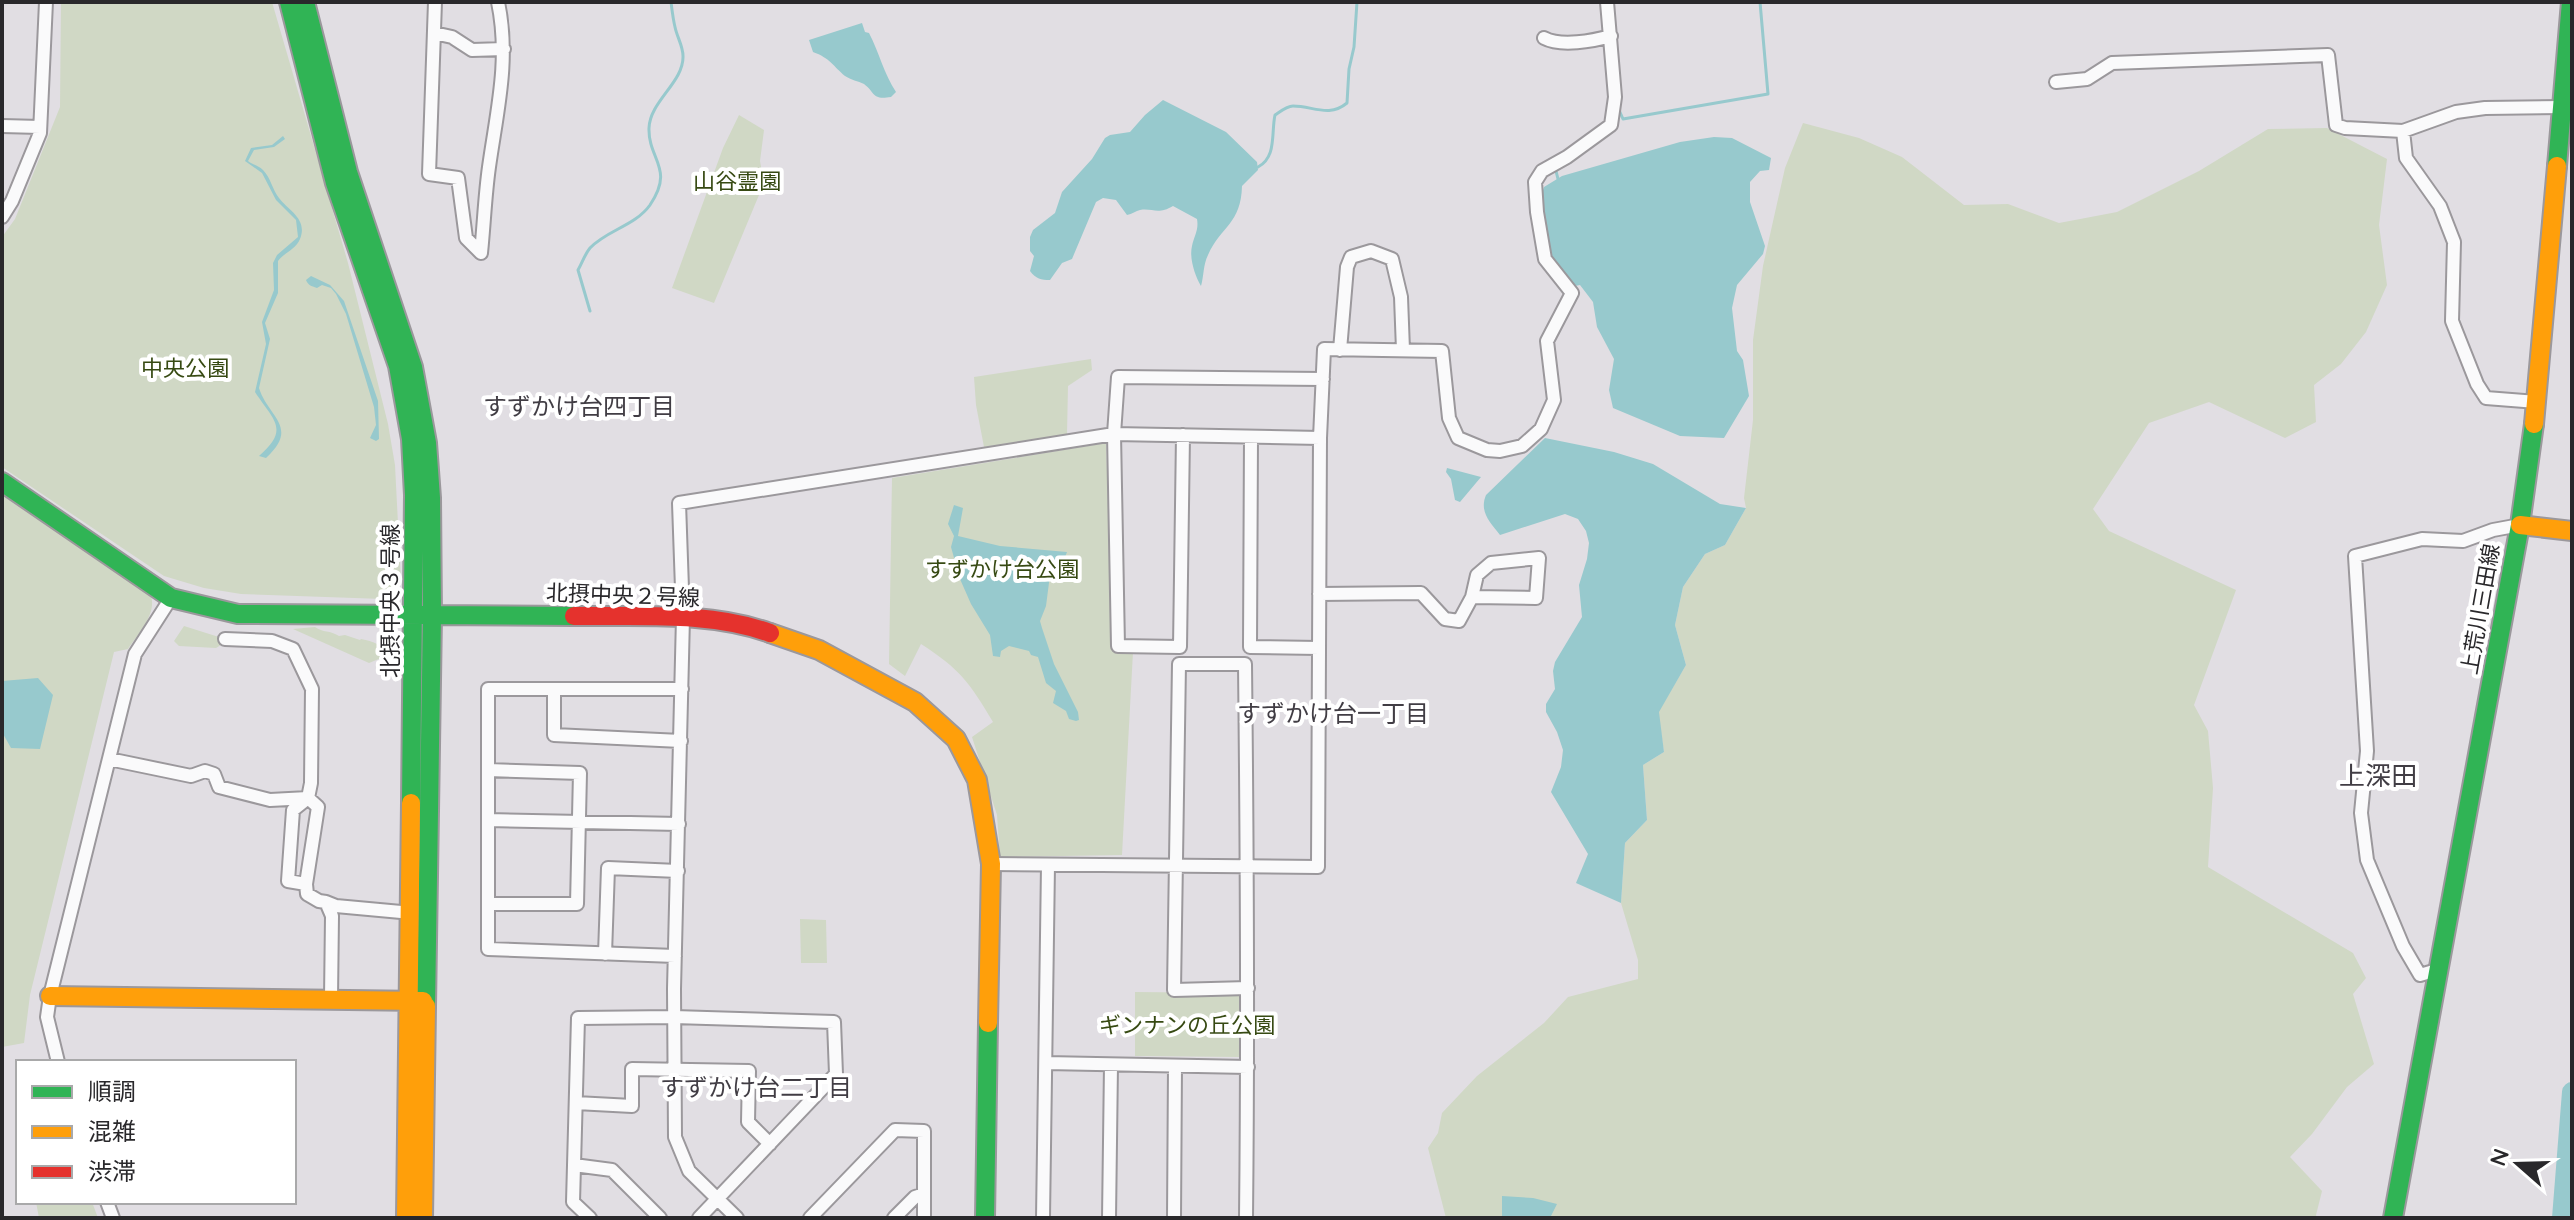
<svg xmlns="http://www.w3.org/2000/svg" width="2574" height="1220" font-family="Quicksand,'Noto Sans JP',sans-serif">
<rect width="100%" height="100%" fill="#e1dee3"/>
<path fill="#d0d8c5" d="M61,2H272L348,263L388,424L395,465L401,582L383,599L241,594L204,588L164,576L2,467V237L15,219L60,107Z
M739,115L764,130L760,161L764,183L714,303L672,288L723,148Z
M1803,123L1859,138L1902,157L1964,205L2008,204L2059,223L2117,212L2199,171L2268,129L2327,128L2387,159L2379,225L2387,285L2366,332L2341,364L2314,385L2316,422L2285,438L2209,402L2149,423L2093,509L2109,531L2236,590L2194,705L2208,731L2213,788L2208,867L2353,953L2366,978L2353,994L2374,1064L2347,1087L2312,1134L2290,1157L2322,1191L2316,1215L2317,1218H1446L1428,1148L1438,1133L1442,1113L1477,1076L1544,1023L1568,997L1638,979V960L1621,903L1625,843L1647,820L1643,765L1664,752L1658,712L1686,665L1675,625L1683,587L1705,554L1725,545L1746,508L1744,498L1753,420V340L1763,266L1785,168Z
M1091,359L1092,370L1068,386L1067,434L984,447L976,405L974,377Z
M1106,443L1113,650L1133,652L1122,855L1000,857L997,815L972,737L993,722C970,683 960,669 921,644L905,676L889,664L892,478Z
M2,490L148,589C161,610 140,631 128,649L114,652L30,995L24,1043L2,1047Z
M184,626L222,638L221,645L216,648L179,646L174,641Z
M315,627C323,633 330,630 339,636L345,635L360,640L361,639C374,642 381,643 386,656L369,663L293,629Z
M800,919L826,920L827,963H801Z
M1135,992L1239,993V1057L1135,1056Z
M36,1202H92L98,1218H39Z"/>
<path fill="#97c9cd" d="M862,23L865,32L869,33C879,52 884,74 896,92L891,97C871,100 876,93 864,84C858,81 851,80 845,76C833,66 830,58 813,52L809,40Z
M1163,100L1226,132L1257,162L1258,170L1242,186C1241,224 1221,226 1208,255C1203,265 1204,276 1201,286C1195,276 1189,258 1192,246C1194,236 1199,230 1197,219L1173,206C1158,215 1153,208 1140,210C1136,211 1132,214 1127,215L1116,200L1103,198L1096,202L1072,259L1062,263L1050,280C1041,280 1036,279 1030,271L1034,256L1030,251V237L1033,230L1055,213L1062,192L1092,159L1105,138L1110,135L1130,132L1145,115Z
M283,136L285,139L274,147L254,150L248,161C253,165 258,165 263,170C271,178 272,189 279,198C289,211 308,219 300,239C296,249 284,253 278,261V293L265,323L270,339L259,388C268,417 300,427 266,458L259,456C290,429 274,421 255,392L266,344L262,322L274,290L273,263L277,255L298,237L296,220L276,200L262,173L245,161L251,148L272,145Z
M1714,137L1732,138L1771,158L1769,170L1760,171L1750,182V202L1765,246L1763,254L1737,285L1732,308L1737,351L1743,360L1749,396L1724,438L1680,436L1613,408L1609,390L1614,359L1597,327L1593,302L1580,285L1570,287L1550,259L1541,196L1544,187L1562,176L1680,142Z
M311,276L330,285L344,301L378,401L379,439L376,441L370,438L376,425L374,407L346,314L336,294L331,288L322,285L317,288C311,286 308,285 306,280Z
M1545,438L1614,452L1653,464L1720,504L1746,508L1725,545L1705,554L1683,587L1675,625L1686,665L1659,712L1664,752L1643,765L1647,820L1625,843L1621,903L1576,883L1588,854L1551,792L1561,767L1563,750L1557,732L1546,712V704L1555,689L1553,671L1555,662L1582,617L1579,585L1587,559L1589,543L1586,531L1578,519L1565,514L1500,535C1490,522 1479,512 1486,495Z
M1447,468L1481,477L1460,502L1455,500L1451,479L1446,472Z
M954,505L963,508L958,536L1000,546L1067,552L1062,565L1050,575L1046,606L1040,621L1042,628L1054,664L1078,712L1079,720L1076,721L1069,719L1066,711L1053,703L1056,691L1046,683L1038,657L1031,655L1029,651L1009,646L1001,651L1000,657L993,656L990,635L971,604L960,579L951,547L954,536L948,524Z
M38,678L53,695L40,749L11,748L2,732V681Z
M1502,1196L1533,1198L1557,1204L1550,1218H1502Z"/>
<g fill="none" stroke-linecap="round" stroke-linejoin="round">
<path stroke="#97c9cd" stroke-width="3" d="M1619,110L1623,119L1768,94L1760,2
M1258,167C1277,157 1271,133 1275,115C1281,111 1287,106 1293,106C1313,106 1329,118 1347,103L1349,69L1354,47L1357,2
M1556,171L1558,179
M590,311L578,270C582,263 585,254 590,248C607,230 635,226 650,205C675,168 648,160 649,128C650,101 684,82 683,56C683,46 677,37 675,27C673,19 672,10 671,2"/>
<path stroke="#97c9cd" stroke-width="20" d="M2562,1218L2572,1092"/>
<g stroke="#9b989c" stroke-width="16">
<path id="street" d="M435,2L429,174L458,178L466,238L481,253
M434,33L452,37L472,50L504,49
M1544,38C1561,47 1593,41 1611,36
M2056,82L2087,79L2112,63L2328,55L2336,125L2345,128L2403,131L2456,112L2485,108L2563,107
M2,126L40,127
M2403,131L2406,158L2440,206L2454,242L2452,321L2477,384L2486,398L2537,402
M2,217L12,201L40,133L46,2
M481,253C484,224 485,195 489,167C497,110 510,60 498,2
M1340,350L1347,267L1351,257L1371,251L1392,259L1401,297L1403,350
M1183,435L1180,647L1118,646L1114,434L1118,377L1323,379
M1251,437L1250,647L1319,648
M1319,594L1421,593L1445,619L1459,621L1472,597L1477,575L1491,563L1539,558L1536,598L1472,597
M225,639L272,641L293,649L312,689L311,783L308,798L293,810L288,881L306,884L307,894L319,901L326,902L332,916L331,998
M554,689V735L681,741
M109,759L191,776L205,771L214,774L219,787L270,800L308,798L318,807L306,884
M488,820L679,824
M991,864L1318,867L1320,438L1324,349L1442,351L1449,418L1458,438L1487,450L1500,451L1522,446L1541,429L1554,400L1547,341L1572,293L1545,259L1537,212L1535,182L1542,171L1567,157L1611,125L1615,97L1607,2
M326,902L336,906L412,913
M488,904H577L580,773L488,770
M605,954L608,868L678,871
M675,956L488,949V689H682
M2437,970L2420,975L2403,946L2367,860L2361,813L2367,751L2355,556L2422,539L2463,541L2493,530L2520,525
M58,1062L47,1017L50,996L135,654L171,598
M1046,1063L1248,1067
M576,1103L632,1106V1069L749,1071L748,1122L770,1144
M574,1165L612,1170L660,1218
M107,1202L113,1218
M590,1218L573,1202L578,1018L674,1017L834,1022L836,1074L699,1218
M737,1218L689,1171L675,1137L674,989L683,617L679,503L1114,434L1320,438
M810,1218L895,1130L924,1131V1218
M894,1218L915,1197L924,1194
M1043,1218L1048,865
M1109,1218L1111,1065
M1174,1218L1175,1066
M1246,1218C1248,1033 1247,849 1245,664H1179L1174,990L1248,988"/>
</g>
<g stroke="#9b989c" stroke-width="22">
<path id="fast" d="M289,2L335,183L398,366L411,439L414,495L411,803
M305,2L348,172L413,367L427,443L431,498L432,615L426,1006
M2557,166L2571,2
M2,482L171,598L238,614L574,616
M985,1218L988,1023
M2393,1218L2520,525L2534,424"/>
</g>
<g stroke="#9b989c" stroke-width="22">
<path id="slow" d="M2534,424L2557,166
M2520,525L2572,531
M770,633L819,650L915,702L956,739L977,780L991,864L988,1023
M50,996L423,1001
M406,1218L411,803
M423,1218L426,1006"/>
</g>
<g stroke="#9b989c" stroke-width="22">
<path id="jam" d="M574,616C639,617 709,611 770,633"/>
</g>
<use href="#street" stroke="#fafafb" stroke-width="12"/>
<use href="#fast" stroke="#30b455" stroke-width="18"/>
<use href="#slow" stroke="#ff9f0a" stroke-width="18"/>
<use href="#jam" stroke="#e5322d" stroke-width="18"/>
</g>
<g text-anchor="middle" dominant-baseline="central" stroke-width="8" stroke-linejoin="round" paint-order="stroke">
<g font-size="22" fill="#374a13" stroke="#fff">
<text x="737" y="181">山谷霊園</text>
<text x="185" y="368">中央公園</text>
<text x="1002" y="569">すずかけ台公園</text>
<text x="1187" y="1025">ギンナンの丘公園</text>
</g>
<g font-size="22" fill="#29282b" stroke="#fff">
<text transform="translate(623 595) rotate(2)">北摂中央２号線</text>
<text transform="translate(390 601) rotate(-90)">北摂中央３号線</text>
<text transform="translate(2480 609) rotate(-80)">上荒川三田線</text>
</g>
<g font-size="24" fill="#413d44" stroke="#fff">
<text x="579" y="406">すずかけ台四丁目</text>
<text x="1333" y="713">すずかけ台一丁目</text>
<text x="756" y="1087">すずかけ台二丁目</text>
</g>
<g font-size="26" fill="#413d44" stroke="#fff">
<text x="2378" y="775">上深田</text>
</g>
</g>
<rect width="2574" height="1220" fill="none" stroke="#29282b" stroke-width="8"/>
<rect x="16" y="1060" width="280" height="144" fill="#ffffff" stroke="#a9a9aa" stroke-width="2"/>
<rect x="32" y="1086" width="40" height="12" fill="#30b455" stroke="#a9a9aa" stroke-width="2"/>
<text x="88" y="1100" font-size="24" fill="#29282b">順調</text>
<rect x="32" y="1126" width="40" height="12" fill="#ff9f0a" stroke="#a9a9aa" stroke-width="2"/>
<text x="88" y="1140" font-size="24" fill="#29282b">混雑</text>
<rect x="32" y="1166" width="40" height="12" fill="#e5322d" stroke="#a9a9aa" stroke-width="2"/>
<text x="88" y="1180" font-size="24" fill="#29282b">渋滞</text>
<g transform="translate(2518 1164) rotate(290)" stroke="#ffffff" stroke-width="6" paint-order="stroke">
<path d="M0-6L14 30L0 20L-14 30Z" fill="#29282b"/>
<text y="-12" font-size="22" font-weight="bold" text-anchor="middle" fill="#29282b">N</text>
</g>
</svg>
